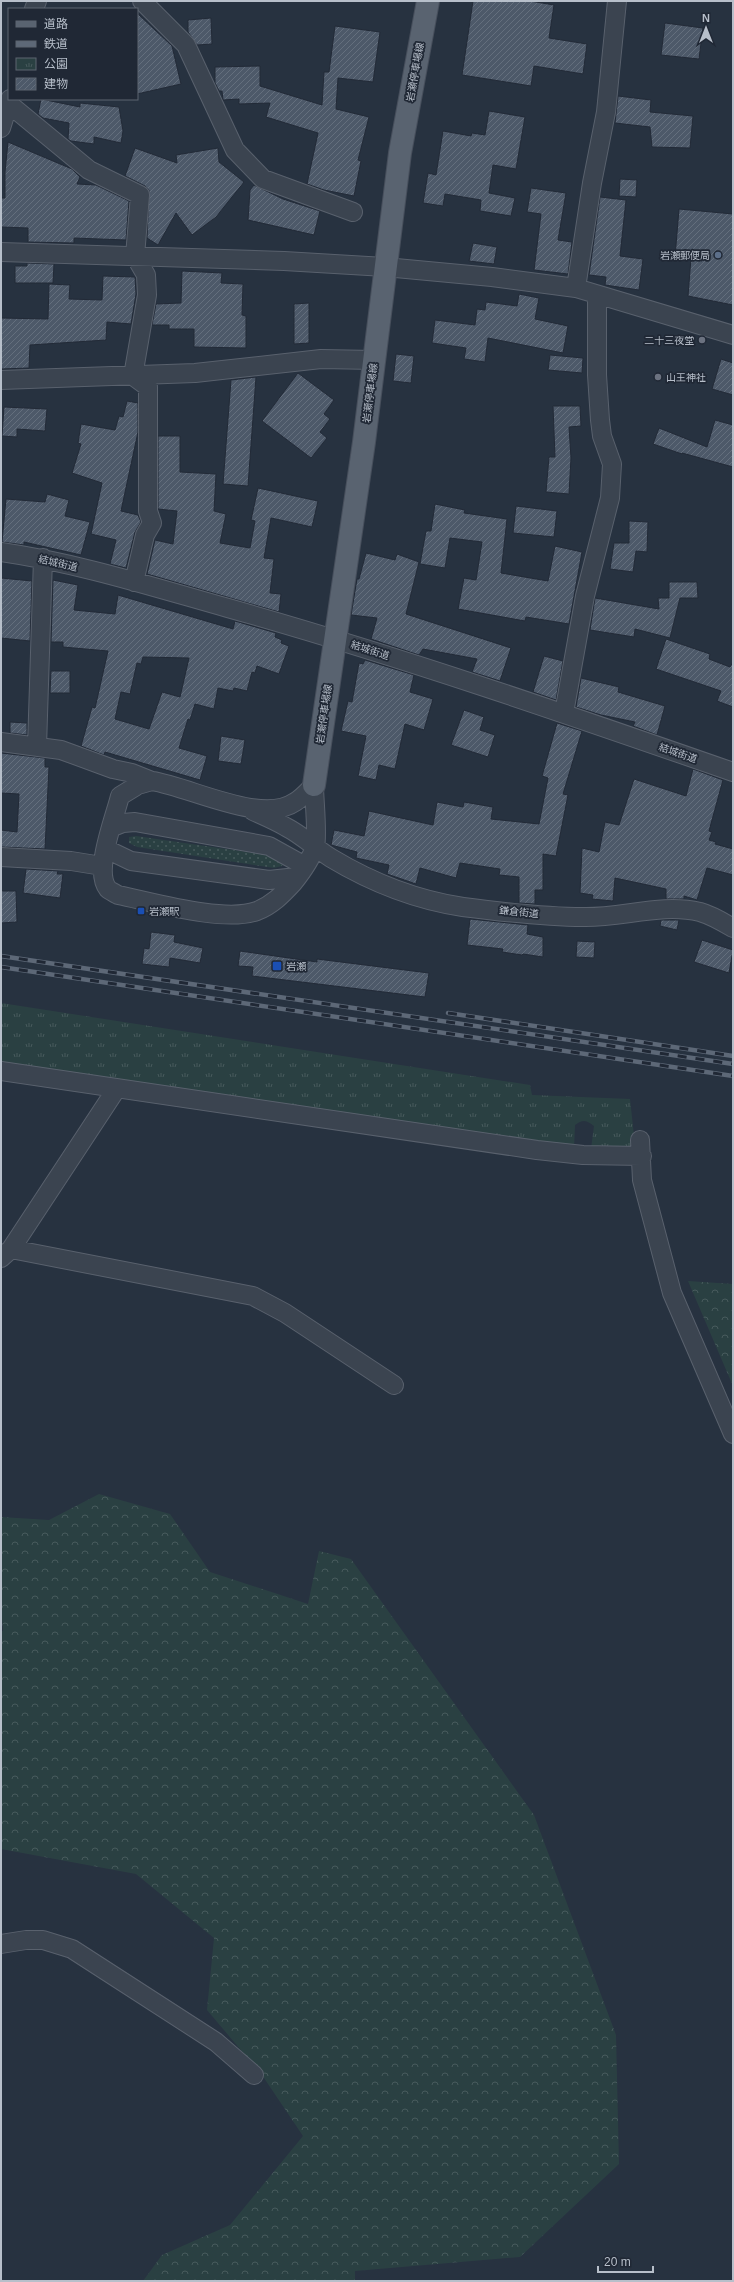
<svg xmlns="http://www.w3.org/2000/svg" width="734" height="2282" font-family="Helvetica,'Noto Sans JP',sans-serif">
<defs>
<pattern id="grass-dots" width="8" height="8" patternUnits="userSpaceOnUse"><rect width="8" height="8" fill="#2a4042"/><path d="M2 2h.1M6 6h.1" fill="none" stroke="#475a5c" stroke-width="1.8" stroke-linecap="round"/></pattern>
<pattern id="forest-crowns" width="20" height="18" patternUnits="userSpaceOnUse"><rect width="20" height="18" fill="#2a4042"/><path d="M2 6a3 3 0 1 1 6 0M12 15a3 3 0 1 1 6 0" fill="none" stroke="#475a5c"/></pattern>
<pattern id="park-tufts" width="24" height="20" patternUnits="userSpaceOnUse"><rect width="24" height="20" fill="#2a4042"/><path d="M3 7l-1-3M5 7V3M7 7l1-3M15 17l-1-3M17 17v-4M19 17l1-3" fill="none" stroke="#475a5c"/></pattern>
<pattern id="building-hatch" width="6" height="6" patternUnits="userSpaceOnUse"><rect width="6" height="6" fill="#4d5969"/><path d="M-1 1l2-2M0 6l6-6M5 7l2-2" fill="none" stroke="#646f7d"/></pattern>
</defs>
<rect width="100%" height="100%" fill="#273240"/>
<path fill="url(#grass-dots)" d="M136,836L276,856L284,862L282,866L274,868L137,847L129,843V837Z"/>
<path fill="url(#forest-crowns)" d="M688,1281L733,1284V1386Z
M99,1494L170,1514L210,1572L308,1604L319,1551L351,1559L534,1815L616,2035L619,2164L520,2257L355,2271V2281H143L162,2255L230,2225L303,2136L262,2075L207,2010L214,1938L136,1874L1,1849V1631H3L1,1608V1517L49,1520Z"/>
<path fill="url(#park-tufts)" d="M1,1003L530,1085L532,1095L630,1099L635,1145L622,1149H591L594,1126C586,1120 583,1119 575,1125L574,1149L1,1064Z"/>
<path fill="url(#building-hatch)" stroke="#222a37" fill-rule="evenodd" d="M473,1H530L554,5L549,38L587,44L583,74L534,66L531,86L462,75Z
M137,13L172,46L181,84L137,94Z
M211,18L212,44L197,45L188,32V20Z
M665,23L703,28L699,59L661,55Z
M335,26L380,32L373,82L338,78L336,109L369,117L358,160L361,161L354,196L324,190L307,184L318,133L266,117L270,103L239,104V99L223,100L222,91H219L215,83V67L260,66V86L322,105L324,72H329Z
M618,96L651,100L650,112L693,116L690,148L652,147L650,127L615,123Z
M41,99L80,107V103L119,107L123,131L121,143L94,137V144L71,141L68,139L69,123L43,118L38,114Z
M489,111L525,117L516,169L493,165L489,193L515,198L511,216L480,211L481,200L445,194L443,206L423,203L428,173L436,175L443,131L471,136L472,133L485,135Z
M8,142L72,169L80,177L77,184L96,185L129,201L126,240L74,238V243L28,242V228L1,227V198H5V172Z
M135,148L177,163L176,155L218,148L219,162L244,182L216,217L192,235L176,213L158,245L147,238L149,190L145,186L125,176Z
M620,179L637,180L636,197L619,196Z
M254,185L283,199L320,211L314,235L248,220L250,190Z
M531,188L566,193L558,240L572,242L568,274L534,270L541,214L527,212Z
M600,197L626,200L620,256L643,259L639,290L605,285L606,277L589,275Z
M679,209L733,214V305L688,296L691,258L675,257Z
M473,243L497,247L494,264L469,261Z
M27,263L54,264L53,283H15V266H27Z
M182,271L222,273L221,283L243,284L242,315L246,316V348L194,347V329H169V325H152L156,304L181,303Z
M103,276L135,277L136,294L131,324L107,322L106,340L30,345L29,368L1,369V318L48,319L49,284L70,285L69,299L102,300Z
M519,294L539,298L535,319L568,326L563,353L488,338L485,362L464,359L466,348L432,343L435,320L475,325L477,309L485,310L486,302L517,306Z
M309,303V343L294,344V304Z
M396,354L414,356L411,383L393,381Z
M550,355L583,358L582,373L548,370Z
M721,359L733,363V395L712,389Z
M298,373L334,400L324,414L330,419L320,432L327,438L311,458L262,421Z
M256,377L248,486L223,484L231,380Z
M127,401L138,403V432L121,511L138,515L141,522L135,532L126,568L110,564L116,540L91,534L102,483L72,473L81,444L78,443L81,424L115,430L119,416L123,417Z
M553,406H580L581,426L569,427L571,458L569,494L546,492L549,457H555Z
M4,407L47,409L45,431L17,429V437L2,436Z
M715,420L733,425V467L682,453V454L653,444L659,428L707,447Z
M158,436H180V472L216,474L214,511L226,514L220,543L250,548L255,521L251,520L258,488L318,501L312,527L271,518L264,558L274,559L270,593L281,594L279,612L147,574L155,540L173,544L177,511L158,509Z
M47,494L69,500L65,516L90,522L81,555L24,542V545L2,542L6,499L45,502Z
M435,504L465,510L464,513L507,519L501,573L548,581L555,546L582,552L569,624L526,617L525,621L458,609L464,578L476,580L482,542L450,538L445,568L420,564L426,531H431Z
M516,506L557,511L554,537L513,533Z
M629,521L648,522L647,552L636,551L633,572L610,569L614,543H629Z
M366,553L395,560L397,554L419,562L406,614L511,648L500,681L472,672L477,659L423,649L419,655L371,639L377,618L351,615L357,579H359Z
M1,578L32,581L30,641L1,638Z
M53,580L78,585L74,610L115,614L118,595L233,629L235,621L276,633L275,637L282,640L281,643L289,646L279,674L257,666L255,673L252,672L247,691L234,688L233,691L218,688L214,709L195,704L190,720L188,719L179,748L207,756L200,780L105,752L104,755L81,746L92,707L95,708L108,651L63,647V642H51ZM143,657L189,658L180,697L162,692L149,729L115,719L121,692L130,694L137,663L141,664Z
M669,582H697L698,598H680L670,638L635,629L634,637L590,630L595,598L659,609L658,598H669Z
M666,639L710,654L709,659L730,667L733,662V707L717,701L721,691L656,669Z
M544,656L563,661L556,700L533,692Z
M365,660L414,675L410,692L433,699L424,730L405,724L395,769L379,765L376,780L358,776L366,736L341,731L348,701L352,702L359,663L363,664Z
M51,671H70V693H50Z
M581,678L619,687L618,692L665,706L657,735L633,726L635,722L601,715L576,707Z
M464,710L484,717L480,730L495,735L488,757L451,745Z
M10,722L27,723V735L10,733Z
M557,723L582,731L563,794L568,795L556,856L543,854V890H535V904L519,903V877L499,875L500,869L460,863L456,878L420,868L416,884L387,874L389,865L356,858L357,852L331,845L334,830L364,836L369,811L433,825L437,802L463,807L464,802L493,807L491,819L539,824L548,778L542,776Z
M221,736L245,740L241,764L218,761Z
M1,753L45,758V767H49L45,849L1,847V830L17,832L19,794L1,793Z
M693,769L723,780L709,831L712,832L709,840L716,842L715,844L733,849V875L707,868L697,900L684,896V899H666V889L615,878L613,901L592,899L593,895L580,893L582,848L599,852L605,822L619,825L634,779L686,796Z
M26,869L58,871L57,874H63L60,898L23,893Z
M1,891H16L17,922L1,923Z
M470,919L528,925L527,934L543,937V957L523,954L522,955L502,952L503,949L467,945Z
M661,920H679L677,930L660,926Z
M151,932L175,935L174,942L203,948L200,963L170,958L169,967L142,964L144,948L149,949Z
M702,940L733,950L729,973L694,962Z
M577,941L595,942L594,958L576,957Z
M240,951L317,962V959L429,973L425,997L252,976L253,967L238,966Z"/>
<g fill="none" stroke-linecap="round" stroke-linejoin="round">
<g stroke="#59616d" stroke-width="20">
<path id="minor" d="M142,1L186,45L235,150L263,179L353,212
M34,9L37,1
M9,104L89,170L140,195L135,256L146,275L147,295L133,376L148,387V511L152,523L145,535L134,582
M1,128L10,99
M1,252L284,261L385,267L492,277L576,288L733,335
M576,288L592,183L606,112L617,1
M1,380L195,373L321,359L374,360
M1,552C78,563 153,587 228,608C399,656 566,714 733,772
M564,713L585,596L610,498L612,464L602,436L600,420L597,375V295
M1,742L61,750L113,769L132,773L152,781
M37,747L43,558
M152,781C191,787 262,825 295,802C302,798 308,791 314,785C314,799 318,835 315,847C311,859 301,873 293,883C282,895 272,905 257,911C224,923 153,902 118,895C115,893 110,891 108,889C93,871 115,817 120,796L138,785Z
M253,811C264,816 276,821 286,827C302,835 315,848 331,858C371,882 416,900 463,907C502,912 544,917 583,917C622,918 661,903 700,912C711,915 723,922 733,928
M113,827L123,823L135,822L269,846L305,866
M106,849L131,861L269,880L297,877
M1,857L71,861L102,866
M1,1071L537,1150L583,1155L642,1156
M640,1140L642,1180L672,1293L733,1434
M11,1249L253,1296L285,1313L394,1385
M1,1258L11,1249L117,1088
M1,1944L26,1940H43L72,1949L216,2042L254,2075"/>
</g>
<g stroke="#474f5c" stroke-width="24">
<path id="major" d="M314,785L364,442L400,153L428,1"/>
</g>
<use href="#minor" stroke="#3b4450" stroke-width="18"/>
<use href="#major" stroke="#596370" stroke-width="22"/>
<g stroke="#5d6877" stroke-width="4.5">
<path id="rail" d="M1,956L733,1064
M1,967L733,1076
M448,1013L733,1056"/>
</g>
<use href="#rail" stroke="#202835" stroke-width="3" stroke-dasharray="9" stroke-linecap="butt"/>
</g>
<circle fill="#5c6f8a" stroke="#202835" stroke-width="1.5" cx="718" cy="255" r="4"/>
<g fill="#6b7280" stroke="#202835" stroke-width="1.5">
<circle cx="702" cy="340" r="4"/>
<circle cx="658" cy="377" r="4"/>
</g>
<g fill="#1a4fb4" stroke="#202835" stroke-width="1.5">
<rect x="137" y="907" width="8" height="8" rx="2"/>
<rect x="272" y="961" width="10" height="10" rx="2"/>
</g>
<g text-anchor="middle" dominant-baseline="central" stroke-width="3.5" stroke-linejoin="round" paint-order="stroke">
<g font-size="10" fill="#b7bfca" stroke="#202835">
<text transform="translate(415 72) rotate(-80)">岩瀬停車場線</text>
<text transform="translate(370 393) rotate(-83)">岩瀬停車場線</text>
<text transform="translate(58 563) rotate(13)">結城街道</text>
<text transform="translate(370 650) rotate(18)">結城街道</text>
<text transform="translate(324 714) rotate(-82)">岩瀬停車場線</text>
<text transform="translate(678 753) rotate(19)">結城街道</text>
<text transform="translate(519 912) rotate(6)">鎌倉街道</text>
</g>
<g font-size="10" fill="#b7bfca" stroke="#202835" text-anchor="start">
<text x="710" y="255" text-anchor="end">岩瀬郵便局</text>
<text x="694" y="340" text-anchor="end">二十三夜堂</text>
<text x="666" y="377">山王神社</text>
<text x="149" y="911">岩瀬駅</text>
<text x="286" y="966">岩瀬</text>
</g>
</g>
<rect width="734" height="2282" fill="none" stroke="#b7bfca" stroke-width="4"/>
<rect x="8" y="8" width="130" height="92" fill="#202835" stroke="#5c6471"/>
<rect x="16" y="21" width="20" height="6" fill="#596370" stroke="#5c6471"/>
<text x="44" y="28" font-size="12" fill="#b7bfca">道路</text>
<rect x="16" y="41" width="20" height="6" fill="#5d6877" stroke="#5c6471"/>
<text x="44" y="48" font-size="12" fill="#b7bfca">鉄道</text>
<rect x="16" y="58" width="20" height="12" fill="url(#park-tufts)" stroke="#5c6471"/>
<text x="44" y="68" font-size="12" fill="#b7bfca">公園</text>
<rect x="16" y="78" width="20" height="12" fill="url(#building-hatch)" stroke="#5c6471"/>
<text x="44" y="88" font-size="12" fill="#b7bfca">建物</text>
<g transform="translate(706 28)" stroke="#202835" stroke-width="3" paint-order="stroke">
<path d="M0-3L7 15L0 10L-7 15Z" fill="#b7bfca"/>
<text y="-6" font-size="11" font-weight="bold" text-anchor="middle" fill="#b7bfca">N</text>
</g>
<path d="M598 2266v6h55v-6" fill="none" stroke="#b7bfca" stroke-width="2"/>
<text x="604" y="2266" font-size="12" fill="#b7bfca" stroke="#202835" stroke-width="3" paint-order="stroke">20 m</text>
</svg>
